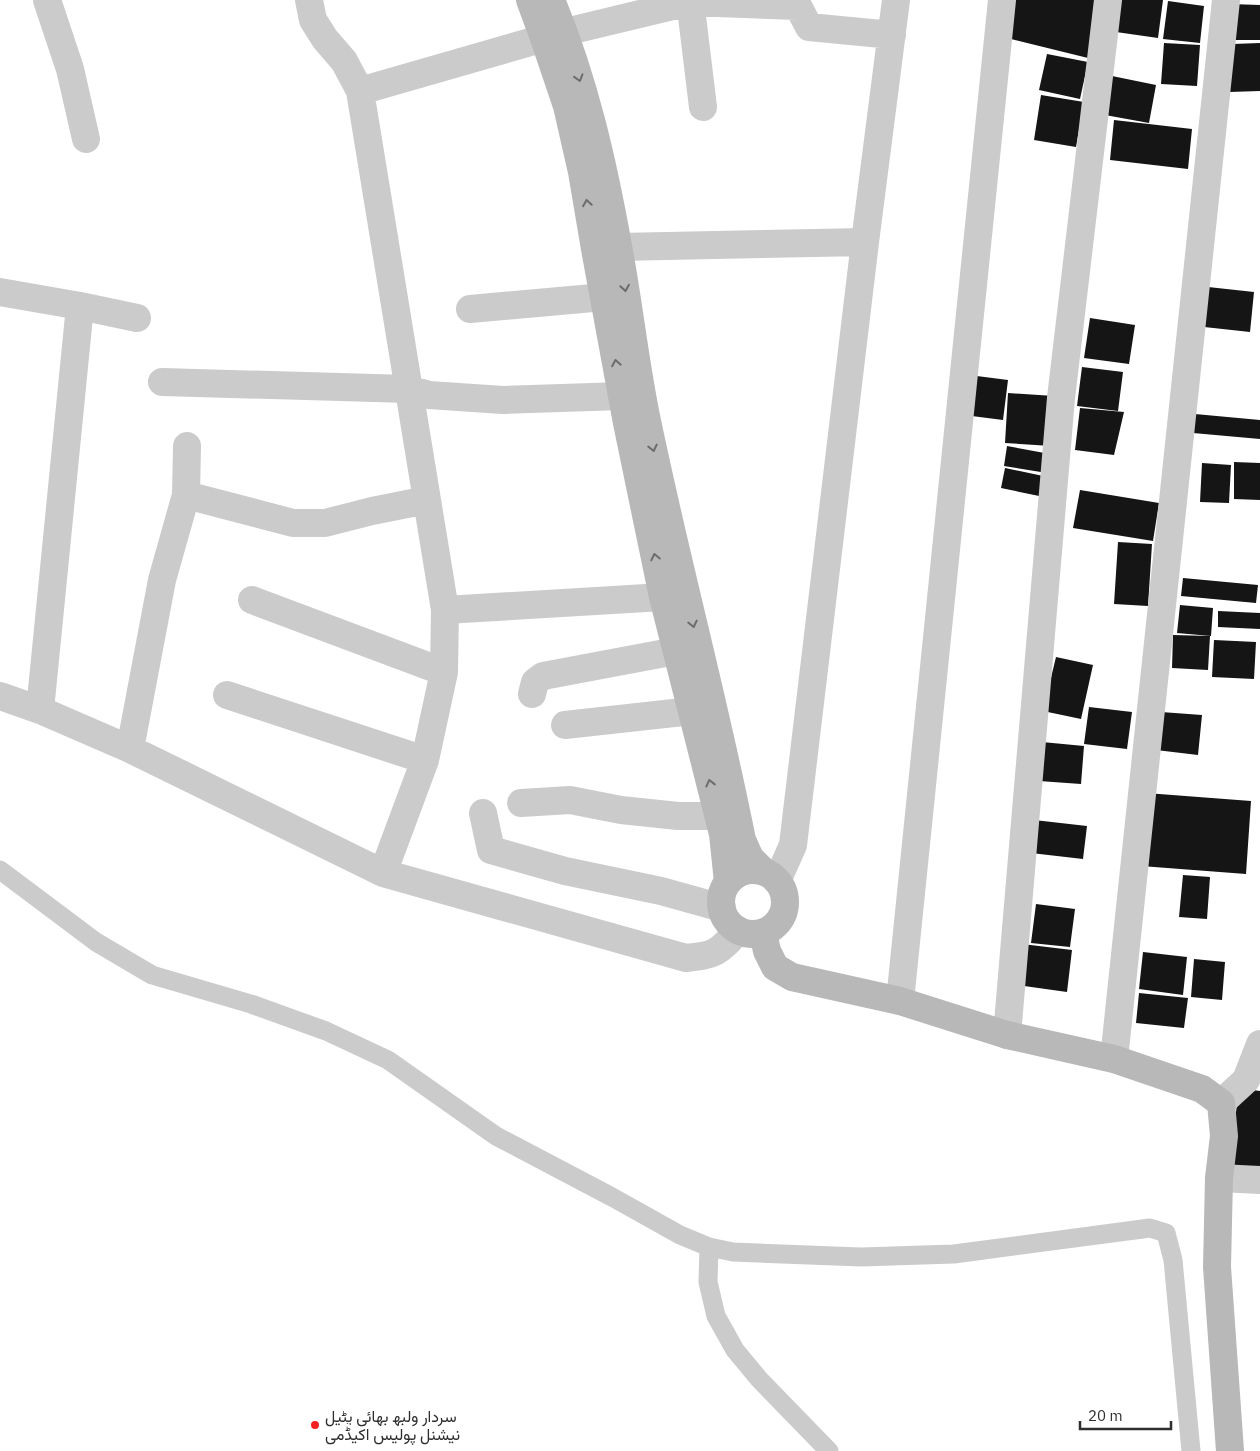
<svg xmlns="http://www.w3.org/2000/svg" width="1260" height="1451" font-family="'IBM Plex Sans',Vazirmatn,sans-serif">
<rect width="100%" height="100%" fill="#fff"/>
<path fill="#151515" d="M1008,0H1097L1088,58L1003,37Z
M1120,0H1163L1158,38L1116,32Z
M1168,1L1204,6L1200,43L1163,39Z
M1230,4L1260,5V40H1230Z
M1164,43L1200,45L1197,86L1161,84Z
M1260,43V91L1229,92L1233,44Z
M1047,54L1088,62L1080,99L1039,90Z
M1112,76L1156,85L1149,123L1105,115Z
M1041,95L1084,102L1076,147L1034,140Z
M1114,120L1192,129L1188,169L1110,160Z
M1199,286L1254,292L1250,332L1195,326Z
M1090,318L1135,325L1129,364L1084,358Z
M1082,367L1123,372L1118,411L1077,406Z
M969,375L1008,380L1003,420L964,415Z
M1008,393L1054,396L1051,446L1005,443Z
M1080,408L1124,412L1114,455L1075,450Z
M1195,414L1260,420V439L1193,433Z
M1007,446L1050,454L1047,473L1004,466Z
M1234,462L1260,463V500L1234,499Z
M1202,463L1231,465L1229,503L1200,502Z
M1005,468L1048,477L1044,497L1001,488Z
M1080,490L1159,503L1153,541L1073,528Z
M1118,542L1152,544L1148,606L1114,604Z
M1183,578L1258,585L1256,603L1181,596Z
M1180,605L1213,608L1211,636L1177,633Z
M1218,611L1260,613V629L1218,627Z
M1173,635L1210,636L1208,670L1172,668Z
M1214,640L1256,642L1254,679L1212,677Z
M1056,657L1093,665L1081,719L1043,711Z
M1089,707L1132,712L1127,749L1084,744Z
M1161,712L1202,715L1198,755L1156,750Z
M1042,742L1084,746L1081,784L1039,781Z
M1146,793L1251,801L1246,874L1141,866Z
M1034,820L1087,826L1083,859L1031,853Z
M1183,875L1210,877L1207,919L1179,917Z
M1036,904L1075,909L1070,947L1031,943Z
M1022,944L1072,950L1067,992L1017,985Z
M1143,952L1187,957L1183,995L1139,989Z
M1194,959L1225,962L1222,1000L1191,997Z
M1139,993L1188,998L1184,1028L1136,1023Z
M1239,1088L1260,1091V1173L1229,1169Z"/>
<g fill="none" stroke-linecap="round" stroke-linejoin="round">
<path stroke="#cbcbcb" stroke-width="19" d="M0,870L96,942L152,975L251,1004L326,1031L388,1060L496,1136L612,1197L680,1235L709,1247L733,1252L861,1257L954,1254L1150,1228L1166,1233L1173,1260L1191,1451
M709,1247L708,1282L716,1316L735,1350L759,1379L829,1451"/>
<path stroke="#cbcbcb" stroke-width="28" d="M47,0L70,69L86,139
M309,0L313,20L325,39L344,61L360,91L445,610L444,672L425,760L383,873
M690,0L703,107
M360,91L565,32L690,2L798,6L809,27L892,35
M596,249L618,247L865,242
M0,292L80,306L137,318
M470,309L604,297
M162,382L408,389L429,395L503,400L622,396
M186,495L187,446
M252,600L444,672
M445,610L663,597L685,591
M532,694L535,682L543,676L676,651
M227,695L425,760
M0,696L40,710L130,749L383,873L686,958C715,955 719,953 738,930
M40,710L80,306
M565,725L692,711
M130,749L162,580L186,495L293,523H325L372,511L427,500
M521,803L570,800L621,810L678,816H718
M483,813L491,850L565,871L661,891L722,908
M777,881L793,845L865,242L896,0
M900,1001L1002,0
M1007,1035L1061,398L1108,0
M1114,1059L1226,0
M1221,1103L1246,1080L1260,1044
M1219,1178L1260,1180"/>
<path stroke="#b8b8b8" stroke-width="28" d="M530,0L544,38L567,106L582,172L595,249L627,423L663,597L723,834L728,882
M551,0C584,79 603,162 618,246C629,304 635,364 647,421C676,561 714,699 742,840L750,858L764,872
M721 902a32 32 0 1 1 64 0a32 32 0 1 1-64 0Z
M763,933L767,951L775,967L792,977L900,1001L1007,1035L1114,1059L1202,1089L1221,1103L1224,1136L1219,1178L1217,1267L1230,1451"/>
</g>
<defs><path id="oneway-chevron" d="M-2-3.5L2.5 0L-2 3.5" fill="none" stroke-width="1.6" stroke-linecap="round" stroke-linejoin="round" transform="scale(1.25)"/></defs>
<g stroke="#6c6c6c">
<use href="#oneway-chevron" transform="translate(579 78) rotate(73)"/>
<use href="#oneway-chevron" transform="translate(587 203) rotate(-99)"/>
<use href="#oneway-chevron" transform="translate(625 288) rotate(81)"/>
<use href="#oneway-chevron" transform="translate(616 363) rotate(-100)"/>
<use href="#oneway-chevron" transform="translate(653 448) rotate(77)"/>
<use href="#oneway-chevron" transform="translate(655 557) rotate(-102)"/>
<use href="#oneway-chevron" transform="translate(693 624) rotate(77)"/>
<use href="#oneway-chevron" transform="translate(710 783) rotate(-104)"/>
</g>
<circle fill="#f52121" stroke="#fff" stroke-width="2" cx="315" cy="1425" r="5"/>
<g text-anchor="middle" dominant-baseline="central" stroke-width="5" stroke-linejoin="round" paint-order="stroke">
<g font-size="16" fill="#2e2e2e" stroke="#fff" text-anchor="start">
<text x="325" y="1416">سردار ولبھ بھائی پٹیل<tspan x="325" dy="18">نیشنل پولیس اکیڈمی</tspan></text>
</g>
</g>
<path d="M1080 1421v8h91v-8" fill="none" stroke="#2e2e2e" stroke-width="2.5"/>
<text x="1088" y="1421" font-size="15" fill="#2e2e2e" stroke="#ffffff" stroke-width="4" paint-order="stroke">20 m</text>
</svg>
